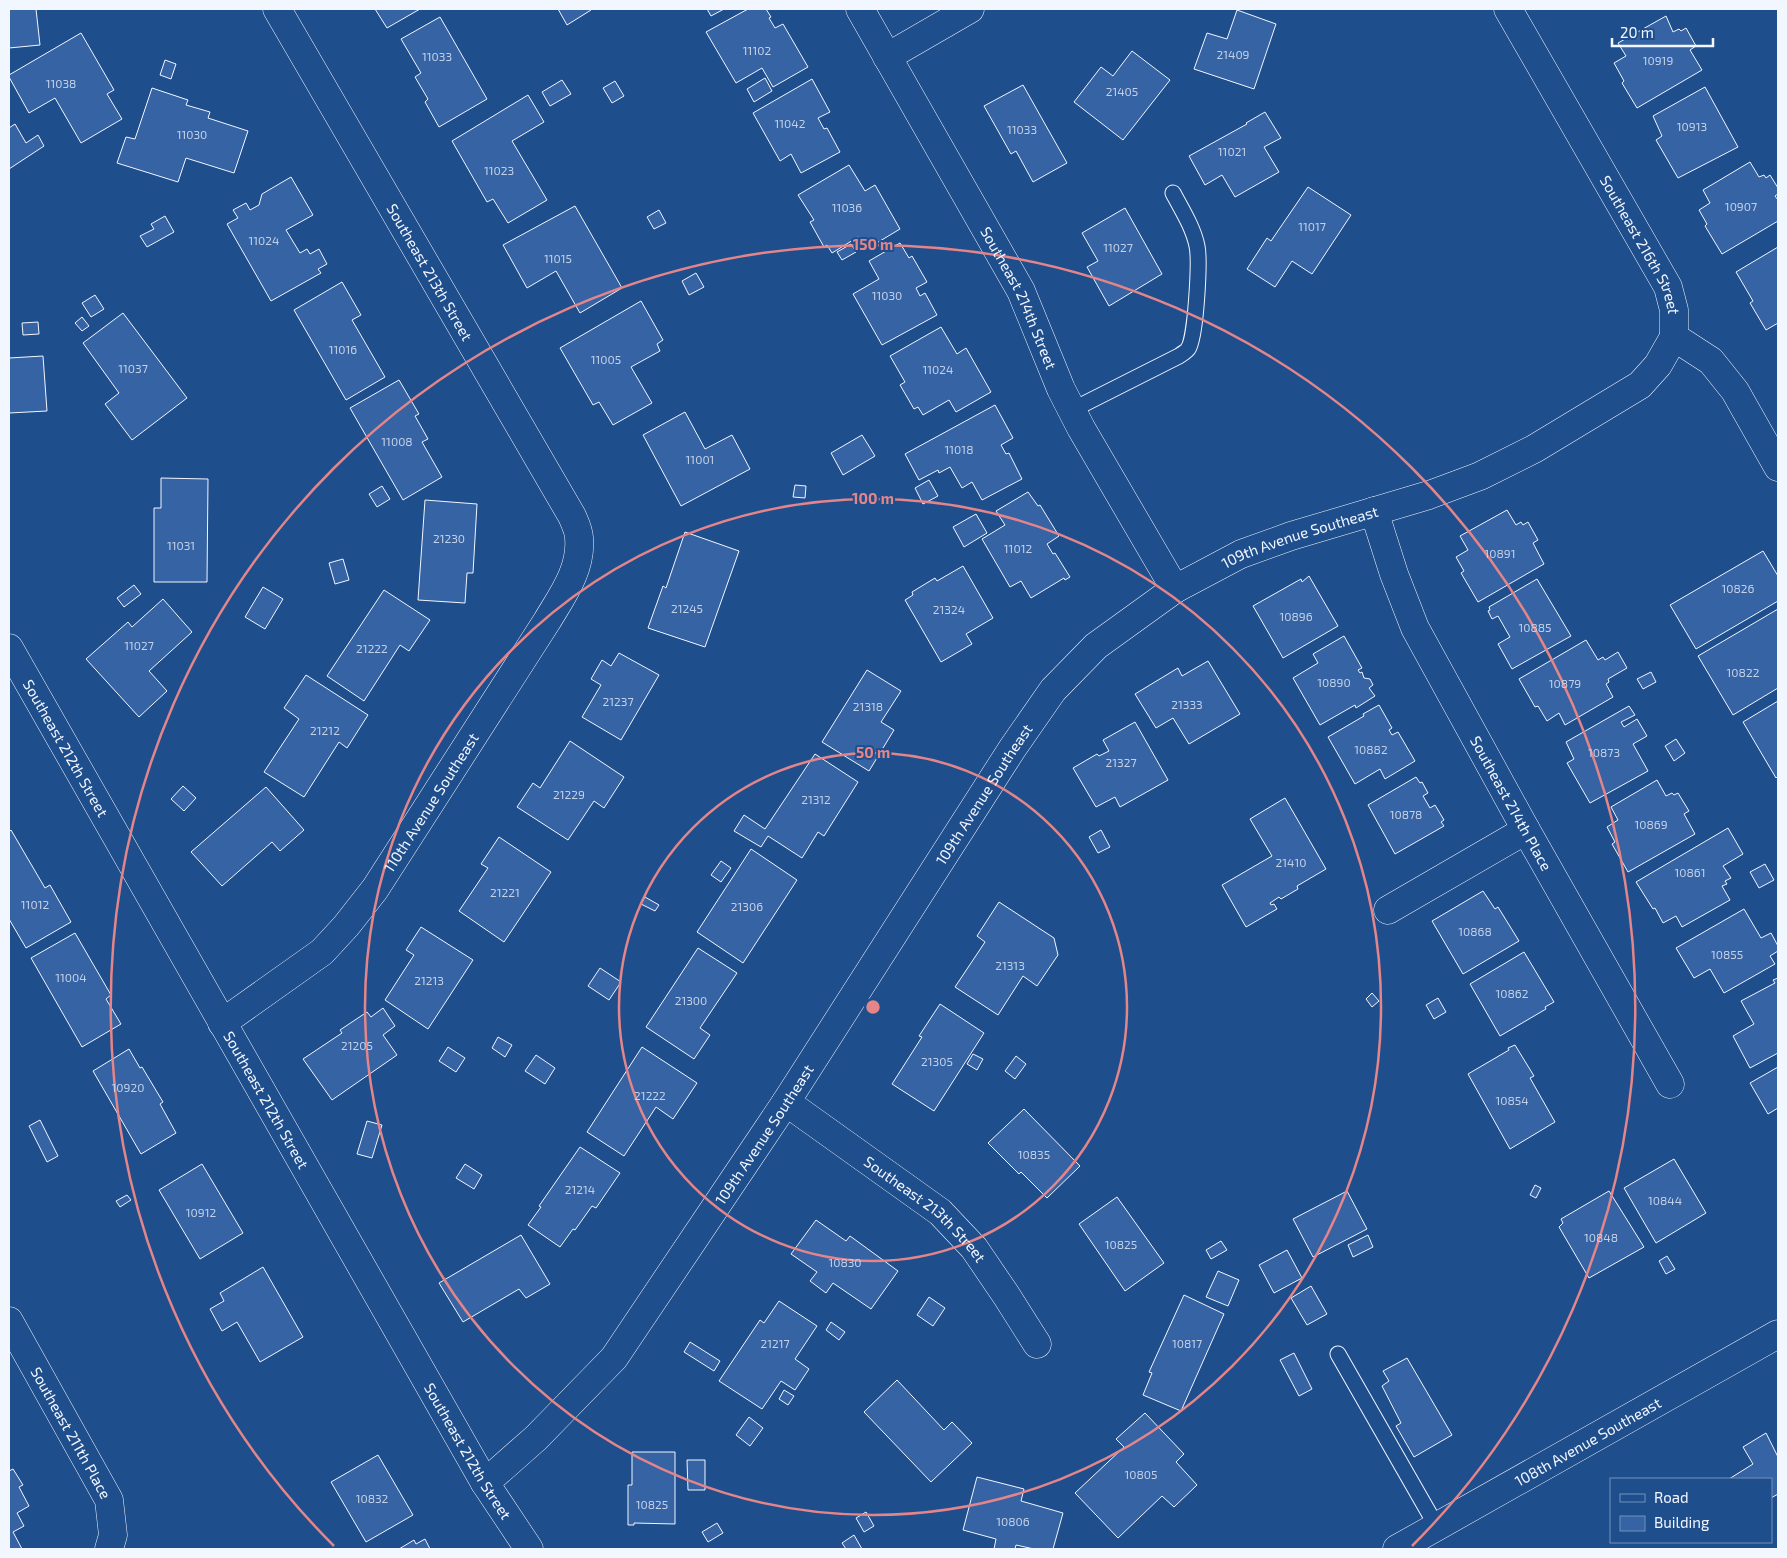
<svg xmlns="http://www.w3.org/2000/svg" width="1787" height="1558" font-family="'Exo 2',sans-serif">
<rect width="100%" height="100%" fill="#1f4e8c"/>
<path fill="#3563a3" stroke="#f2f6ff" d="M9,9H36L40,45L9,48Z
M375,9H420L387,28Z
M558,9H591V10L567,25Z
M707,9H724L711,16Z
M748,9H766L771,17L769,18L775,28L783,24L808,67L773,87L762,68L736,83L706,32Z
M1237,10L1276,24L1254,89L1194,69L1207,33L1227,39Z
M1666,16L1673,32L1679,29L1681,31L1686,28L1696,46L1690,50L1702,70L1637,108L1622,83L1624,81L1614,63L1626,56L1618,43Z
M440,17L487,99L439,127L425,102L428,99L415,77L421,73L401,39Z
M81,33L114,90L107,94L122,119L81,143L55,98L29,113L9,77V75Z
M1132,51L1170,80L1123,140L1074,102L1101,67L1113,76Z
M165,60L176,64L171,79L160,75Z
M765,78L772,91L754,102L747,89Z
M812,79L830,112L818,118L824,129L827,128L840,152L801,173L791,154L780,161L753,113Z
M562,80L571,94L550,106L542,92Z
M615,81L624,96L612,103L603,88Z
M1023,85L1067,163L1033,182L1016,151L1011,154L984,106Z
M1705,87L1738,147L1678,178L1656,140L1662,136L1653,116Z
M152,88L188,100L186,105L210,112L208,118L248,131L234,173L186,158L178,182L117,163L126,137L135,139Z
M528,95L544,122L512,141L547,200L508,223L493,199L487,202L452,141Z
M1265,112L1281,138L1264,147L1279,172L1235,197L1222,175L1205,185L1189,156L1247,124L1246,123Z
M15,124L26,143L38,135L44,146L9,169V128Z
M1750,162L1759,177L1764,175L1766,178L1770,175L1778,188V194L1775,196L1778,200V221L1722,254L1705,226L1707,224L1699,210L1710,203L1703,190Z
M849,165L865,191L875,185L900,229L865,250L858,237L832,253L827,245L824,247L810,222L814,220L798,195Z
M291,177L313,215L286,230L300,253L307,249L310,254L319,249L327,264L318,269L321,273L271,301L227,224L238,218L233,210L246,203L250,210L259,205L262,194Z
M1308,187L1351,215L1312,274L1292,261L1275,287L1247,269L1267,238L1271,241Z
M575,206L622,288L580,313L556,271L527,288L503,245Z
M1125,208L1162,274L1109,306L1087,267L1098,261L1082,233Z
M659,210L666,223L654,229L647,217Z
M165,216L174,232L147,247L140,236L154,229L151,224Z
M900,243L909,258L912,256L927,282L916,288L920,296L925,293L937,315L882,345L853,294L879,279L869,261Z
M851,244L856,252L842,260L837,252Z
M1778,247V323L1766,330L1750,303L1753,301L1736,272Z
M696,273L704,287L689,295L682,281Z
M342,282L361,315L352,320L385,377L346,400L294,310Z
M95,295L104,309L91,317L82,303Z
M641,301L663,340L657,344L660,351L631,367L652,403L613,425L599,402L593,405L560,348Z
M123,313L187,398L132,440L105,404L119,393L83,343Z
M82,317L89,326L82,331L75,323Z
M38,322L39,334L23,335L22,323Z
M941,327L957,354L966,348L991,392L956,412L949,400L923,415L918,407L914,409L900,385L905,382L890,356Z
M43,356L47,411L9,413V358Z
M399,380L419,414L415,416L428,439L422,442L442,477L403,500L350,408Z
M995,405L1013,438L1001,445L1006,454L1009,453L1022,479L982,500L972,482L962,488L950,467L939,473L938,470L919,480L905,454Z
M685,412L705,449L732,435L750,469L681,506L643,435Z
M862,435L875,456L843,475L831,453Z
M161,478L208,479L207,582H154V508H161Z
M929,480L938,496L923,504L915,488Z
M795,485L806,486L805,498L793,497Z
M382,486L390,499L377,507L369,494Z
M1028,492L1038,506L1040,505L1059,536L1047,544L1053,554L1055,553L1070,577L1065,580L1064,578L1031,598L1021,581L1010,587L982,539L1005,525L996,511Z
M425,500L477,504L473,573H467L465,603L418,600Z
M1507,510L1516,525L1521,522L1523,525L1528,522L1538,540L1533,543L1544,564L1478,602L1461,573L1464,571L1456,557L1468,550L1460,536Z
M976,514L987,533L964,547L953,527Z
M685,532L739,551L705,647L648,628L663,586L666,588Z
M1763,551L1778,576V601L1696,649L1670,605Z
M343,559L349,580L335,584L329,563Z
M963,566L993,618L966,634L972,644L941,662L905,600L913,595L912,592L935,578L937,581Z
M1309,576L1338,626L1283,658L1253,606L1301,579L1302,582Z
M1537,579L1571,636L1512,669L1498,644L1510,637L1498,616L1492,619L1488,611L1490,610L1489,607Z
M134,585L141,594L124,607L117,598Z
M263,587L283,599L265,629L245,617Z
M384,590L430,620L409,651L400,645L364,701L327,676Z
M163,599L192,632L149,671L167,691L139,717L86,659L128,622L132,627Z
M1778,609V688L1733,715L1698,656Z
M1344,636L1362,668L1358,670L1360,673L1362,672L1364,678L1370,679L1373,685L1369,688L1375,696L1356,708L1355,705L1320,725L1293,678L1318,663L1313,654Z
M1586,640L1598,660L1603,657L1605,660L1618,652L1627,668L1608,679L1609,682L1606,684L1613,697L1565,725L1559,713L1547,721L1538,706L1535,707L1519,679Z
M619,653L659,675L621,740L582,717L601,685L591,679L602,660L611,666Z
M1208,661L1240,714L1189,744L1173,718L1156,728L1135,694L1178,668L1182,676Z
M867,670L901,691L881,722L894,730L869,771L822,742Z
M1651,672L1656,682L1643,689L1637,679Z
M306,675L368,715L347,748L339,742L304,797L264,772L299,719L284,708Z
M1778,701V776L1776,778L1743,722Z
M1379,705L1392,728L1389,730L1392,735L1398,732L1415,761L1385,779L1380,769L1355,784L1328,737L1364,716L1363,714Z
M1629,706L1635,715L1621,722L1624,727L1637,719L1647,736L1633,744L1648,771L1590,803L1567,763L1574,759L1566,742Z
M1135,722L1168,780L1120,807L1115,797L1096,807L1073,768L1097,754L1099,756L1109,751L1103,740Z
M1676,739L1685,753L1674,761L1665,746Z
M570,741L624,777L604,808L594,801L568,840L517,807L533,783L540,788Z
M815,754L858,782L824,836L818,832L802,858L768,836L761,847L734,831L744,815L765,829Z
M1416,777L1420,783L1422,782L1428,793L1423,796L1430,808L1435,805L1444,820L1441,822L1444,826L1395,854L1368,805Z
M1657,780L1666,796L1672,793L1674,795L1678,793L1689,811L1684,814L1695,834L1628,872L1612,844L1615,842L1607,827L1618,820L1611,807Z
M183,786L196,798L184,811L171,799Z
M266,787L304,830L280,851L272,842L222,886L191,852Z
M1285,798L1326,869L1297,886L1298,889L1281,899L1279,897L1270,903L1271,905L1274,904L1277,909L1246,927L1222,885L1272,856L1250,819Z
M1728,828L1743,854L1723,866L1731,878L1725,881L1727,884L1722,886L1730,900L1682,927L1676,916L1663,923L1655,908L1653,909L1636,882Z
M11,830L45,888L50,885L71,922L26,948L9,919V832Z
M1101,830L1110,847L1098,853L1089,837Z
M499,837L551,872L504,942L459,911L488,868L481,864Z
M751,849L797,880L743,963L697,932Z
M721,861L731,868L721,882L711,875Z
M1765,864L1774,880L1759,888L1750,872Z
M1483,891L1495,909L1498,907L1519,941L1463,974L1432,921Z
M645,897L659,905L655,911L641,904Z
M999,902L1054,938L1058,955L1037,986L1023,976L998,1015L955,987L985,942L977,936Z
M1744,909L1761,938L1771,933L1778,946V951L1770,956L1775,964L1724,993L1710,969L1694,978L1676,948Z
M421,927L473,960L428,1029L385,1000L414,955L406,950Z
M75,933L111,995L106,999L121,1024L82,1047L31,958Z
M698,948L737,973L700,1028L710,1035L694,1059L646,1027Z
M1524,952L1554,1002L1545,1007L1546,1009L1500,1036L1470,984Z
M600,968L621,982L609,1000L588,986Z
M1778,978V1053L1750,1068L1733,1036L1754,1024L1741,1001L1775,983L1773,980Z
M1372,993L1379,1001L1372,1007L1366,999Z
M1438,998L1446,1012L1434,1019L1426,1005Z
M940,1004L984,1033L934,1111L892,1084L922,1037L919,1036Z
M383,1008L395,1026L383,1035L397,1055L332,1100L303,1059L342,1033L340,1030L367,1012L371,1017Z
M498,1037L512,1045L505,1057L492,1048Z
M1515,1045L1534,1076L1530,1078L1555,1122L1510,1149L1468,1074L1509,1050L1508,1048Z
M448,1047L465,1058L456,1072L439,1061Z
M642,1047L697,1083L673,1119L656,1107L624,1156L587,1132Z
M129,1049L140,1068L142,1067L163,1102L160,1104L176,1133L141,1154L93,1071Z
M973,1054L983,1059L977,1070L967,1064Z
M536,1055L555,1068L545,1084L525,1071Z
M1016,1056L1026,1064L1015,1079L1005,1071Z
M1778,1067V1108L1768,1114L1750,1083Z
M1024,1109L1080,1166L1047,1198L1021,1172L1019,1174L988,1143Z
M40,1120L58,1156L47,1162L29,1126Z
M367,1121L382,1125L372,1158L357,1154Z
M580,1147L620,1173L596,1208L592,1206L575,1230L573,1229L560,1247L528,1225L541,1207L539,1206Z
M1674,1159L1706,1213L1656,1243L1624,1188Z
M202,1164L243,1233L200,1259L159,1190Z
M465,1164L482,1175L474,1189L456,1178Z
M1535,1185L1541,1188L1536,1198L1530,1195Z
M1347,1191L1367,1229L1313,1257L1293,1219Z
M1609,1191L1644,1247L1589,1278L1559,1227L1563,1223L1561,1219Z
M127,1195L131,1200L120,1207L116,1201Z
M1117,1197L1164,1263L1125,1291L1079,1224Z
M816,1220L846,1241L850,1236L898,1271L871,1309L833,1283L826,1293L810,1281L817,1272L791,1254Z
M521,1235L550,1284L526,1298L519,1289L463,1322L439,1283Z
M1368,1235L1373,1247L1353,1257L1348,1245Z
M1221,1241L1227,1250L1211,1259L1206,1250Z
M1287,1250L1302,1278L1274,1293L1259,1265Z
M1667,1256L1675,1269L1666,1274L1659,1261Z
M263,1267L303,1337L260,1362L237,1322L222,1331L210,1309L224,1301L220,1293Z
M1218,1271L1239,1280L1228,1306L1206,1297Z
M1311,1286L1327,1314L1307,1325L1291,1298Z
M1184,1295L1224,1314L1181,1411L1143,1395L1152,1373L1149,1372Z
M929,1297L945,1308L933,1326L917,1315Z
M779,1301L817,1326L795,1359L809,1369L795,1390L781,1381L762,1409L719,1381L760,1320L764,1323Z
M831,1322L845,1332L839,1340L826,1330Z
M690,1342L720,1361L714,1371L684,1352Z
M1294,1353L1312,1389L1299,1396L1280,1360Z
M1407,1358L1452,1435L1414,1457L1396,1426L1401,1423L1382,1386L1389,1381L1383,1371Z
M897,1380L944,1430L952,1422L972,1443L931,1482L864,1412Z
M784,1390L794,1396L788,1405L779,1399Z
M1145,1413L1184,1454L1176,1462L1197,1485L1174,1507L1162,1496L1118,1538L1075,1493L1124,1447L1116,1439Z
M749,1417L763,1428L750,1446L736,1435Z
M1766,1433L1778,1457V1494L1771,1498V1479H1729L1753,1464L1743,1447Z
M632,1452H675V1524L634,1523V1525H628V1485H632Z
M378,1455L413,1515L366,1542L331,1482Z
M687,1460H705V1490H688Z
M13,1469L23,1485L19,1487L29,1506L17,1513L24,1526L13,1532L22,1549H9V1471Z
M977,1477L1024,1489L1021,1501L1063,1513L1053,1549H1034L1016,1545L1015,1549H994L996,1539L963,1530Z
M866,1512L874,1526L864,1532L856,1518Z
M717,1523L723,1533L708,1542L702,1532Z
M854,1535L862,1549H846L842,1543Z
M425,1539L430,1549H399L414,1540L416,1544Z"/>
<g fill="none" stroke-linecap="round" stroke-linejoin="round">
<g stroke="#f2f6ff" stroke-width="17">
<path id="service" d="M1072,410L1179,356C1182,354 1187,351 1188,349C1196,338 1200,260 1197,246C1193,227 1182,210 1173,193
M1338,1354L1437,1527"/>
</g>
<g stroke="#f2f6ff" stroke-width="29">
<g id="minor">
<path id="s1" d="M860,9L1021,291L1061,389L1081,428L1175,589"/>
<path id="s2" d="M1508,9L1668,287L1674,310V337L1711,361L1735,391L1778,467"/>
<path d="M887,57L970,9"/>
<path id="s3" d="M1374,511L1394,574L1415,628L1526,830L1670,1084"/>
<path id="s4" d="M9,648L485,1483L529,1549"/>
<path d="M1388,910L1526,830"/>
<path id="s5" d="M222,1023L322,952L346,926L375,889L547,621C562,596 582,569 579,538C579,531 575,523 572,516L277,9"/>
<path id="s6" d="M786,1102L940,1212L974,1248L1006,1295L1037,1344"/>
<path id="s7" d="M9,1321L109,1500L113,1535L109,1549"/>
<path id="s8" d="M485,1483L536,1438L614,1358L786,1102L1012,749L1053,690L1096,646L1175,589L1241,554L1291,536L1429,495L1480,476L1534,449L1640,385L1658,365L1674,337"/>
</g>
</g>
<g stroke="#f2f6ff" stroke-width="29">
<g id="primary">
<path id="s9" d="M1397,1549L1778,1334"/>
</g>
</g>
<use href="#service" stroke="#1f4e8c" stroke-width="15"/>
<use href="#minor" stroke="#1f4e8c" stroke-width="28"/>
<use href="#primary" stroke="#1f4e8c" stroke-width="28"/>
</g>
<g fill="none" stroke="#e38589" stroke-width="2.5">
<circle cx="873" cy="1007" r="254"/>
<circle cx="873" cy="1007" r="508"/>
<path d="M334 1546A762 762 0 1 1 1412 1546"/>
</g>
<g text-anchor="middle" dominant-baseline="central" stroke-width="4" stroke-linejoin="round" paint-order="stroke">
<g font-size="12" fill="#c3d1e8">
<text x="757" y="50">11102</text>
<text x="1233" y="54">21409</text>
<text x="437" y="56">11033</text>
<text x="1658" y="60">10919</text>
<text x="61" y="83">11038</text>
<text x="1122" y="91">21405</text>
<text x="790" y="123">11042</text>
<text x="1692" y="126">10913</text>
<text x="1022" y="129">11033</text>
<text x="192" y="134">11030</text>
<text x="1232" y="151">11021</text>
<text x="499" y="170">11023</text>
<text x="1741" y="206">10907</text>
<text x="847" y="207">11036</text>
<text x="1312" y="226">11017</text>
<text x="264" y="240">11024</text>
<text x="1118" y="247">11027</text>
<text x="558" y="258">11015</text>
<text x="887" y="295">11030</text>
<text x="343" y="349">11016</text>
<text x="606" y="359">11005</text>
<text x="133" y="368">11037</text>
<text x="938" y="369">11024</text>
<text x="397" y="441">11008</text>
<text x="959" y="449">11018</text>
<text x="700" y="459">11001</text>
<text x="449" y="538">21230</text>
<text x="181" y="545">11031</text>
<text x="1018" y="548">11012</text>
<text x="1500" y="553">10891</text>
<text x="1738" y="588">10826</text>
<text x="687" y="608">21245</text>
<text x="949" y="609">21324</text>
<text x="1296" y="616">10896</text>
<text x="1535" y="627">10885</text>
<text x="139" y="645">11027</text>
<text x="372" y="648">21222</text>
<text x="1743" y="672">10822</text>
<text x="1334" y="682">10890</text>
<text x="1565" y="683">10879</text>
<text x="618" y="701">21237</text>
<text x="1187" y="704">21333</text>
<text x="868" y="706">21318</text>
<text x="325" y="730">21212</text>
<text x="1371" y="749">10882</text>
<text x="1604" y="752">10873</text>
<text x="1121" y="762">21327</text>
<text x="569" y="794">21229</text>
<text x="816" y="799">21312</text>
<text x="1406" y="814">10878</text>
<text x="1651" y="824">10869</text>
<text x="1291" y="862">21410</text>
<text x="1690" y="872">10861</text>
<text x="505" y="892">21221</text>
<text x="35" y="904">11012</text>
<text x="747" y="906">21306</text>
<text x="1475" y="931">10868</text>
<text x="1727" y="954">10855</text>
<text x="1010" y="965">21313</text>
<text x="71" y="977">11004</text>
<text x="429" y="980">21213</text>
<text x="1512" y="993">10862</text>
<text x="691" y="1000">21300</text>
<text x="357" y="1045">21205</text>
<text x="937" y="1061">21305</text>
<text x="128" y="1087">10920</text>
<text x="650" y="1095">21222</text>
<text x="1512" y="1100">10854</text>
<text x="1034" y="1154">10835</text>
<text x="580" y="1189">21214</text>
<text x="1665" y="1200">10844</text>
<text x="201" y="1212">10912</text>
<text x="1601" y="1237">10848</text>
<text x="1121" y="1244">10825</text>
<text x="845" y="1262">10830</text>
<text x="775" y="1343">21217</text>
<text x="1187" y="1343">10817</text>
<text x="1141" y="1474">10805</text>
<text x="372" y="1498">10832</text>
<text x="652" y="1504">10825</text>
<text x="1013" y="1521">10806</text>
</g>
<g font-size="15" fill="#f2f6ff" stroke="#1f4e8c">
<text stroke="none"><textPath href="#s2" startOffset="271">Southeast 216th Street</textPath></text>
<text transform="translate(430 272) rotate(60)">Southeast 213th Street</text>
<text stroke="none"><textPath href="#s1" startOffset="330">Southeast 214th Street</textPath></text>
<text stroke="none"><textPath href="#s8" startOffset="1274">109th Avenue Southeast</textPath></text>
<text stroke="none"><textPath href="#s4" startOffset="115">Southeast 212th Street</textPath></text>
<text stroke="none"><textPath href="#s8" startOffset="854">109th Avenue Southeast</textPath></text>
<text stroke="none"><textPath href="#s3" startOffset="324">Southeast 214th Place</textPath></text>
<text stroke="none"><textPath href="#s5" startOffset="308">110th Avenue Southeast</textPath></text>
<text stroke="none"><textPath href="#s4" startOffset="520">Southeast 212th Street</textPath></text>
<text stroke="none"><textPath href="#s8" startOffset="449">109th Avenue Southeast</textPath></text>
<text stroke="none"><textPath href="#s6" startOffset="176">Southeast 213th Street</textPath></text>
<text stroke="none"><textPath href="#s7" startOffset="128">Southeast 211th Place</textPath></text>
<text stroke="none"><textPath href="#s9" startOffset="219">108th Avenue Southeast</textPath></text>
<text stroke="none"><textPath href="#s4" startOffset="925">Southeast 212th Street</textPath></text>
</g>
</g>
<circle cx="873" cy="1007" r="8" fill="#e38589" stroke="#1f4e8c" stroke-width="2.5"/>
<g font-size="15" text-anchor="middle" font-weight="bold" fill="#e38589" stroke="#1f4e8c" stroke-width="4" stroke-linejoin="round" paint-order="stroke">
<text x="873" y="250">150 m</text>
<text x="873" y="504">100 m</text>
<text x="873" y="758">50 m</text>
</g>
<rect width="1787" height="1558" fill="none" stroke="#f2f6ff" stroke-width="20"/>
<rect x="1610" y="1478" width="162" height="65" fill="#1f4e8c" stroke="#7391ba"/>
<rect x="1620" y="1494" width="25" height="8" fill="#1f4e8c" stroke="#7391ba"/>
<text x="1654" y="1503" font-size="15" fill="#f2f6ff">Road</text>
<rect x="1620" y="1516" width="25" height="15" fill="#3563a3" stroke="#7391ba"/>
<text x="1654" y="1528" font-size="15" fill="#f2f6ff">Building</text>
<path d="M1612 38v8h101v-8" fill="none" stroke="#f2f6ff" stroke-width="2.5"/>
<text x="1620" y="38" font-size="15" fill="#f2f6ff" stroke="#1f4e8c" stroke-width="4" paint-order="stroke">20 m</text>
</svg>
